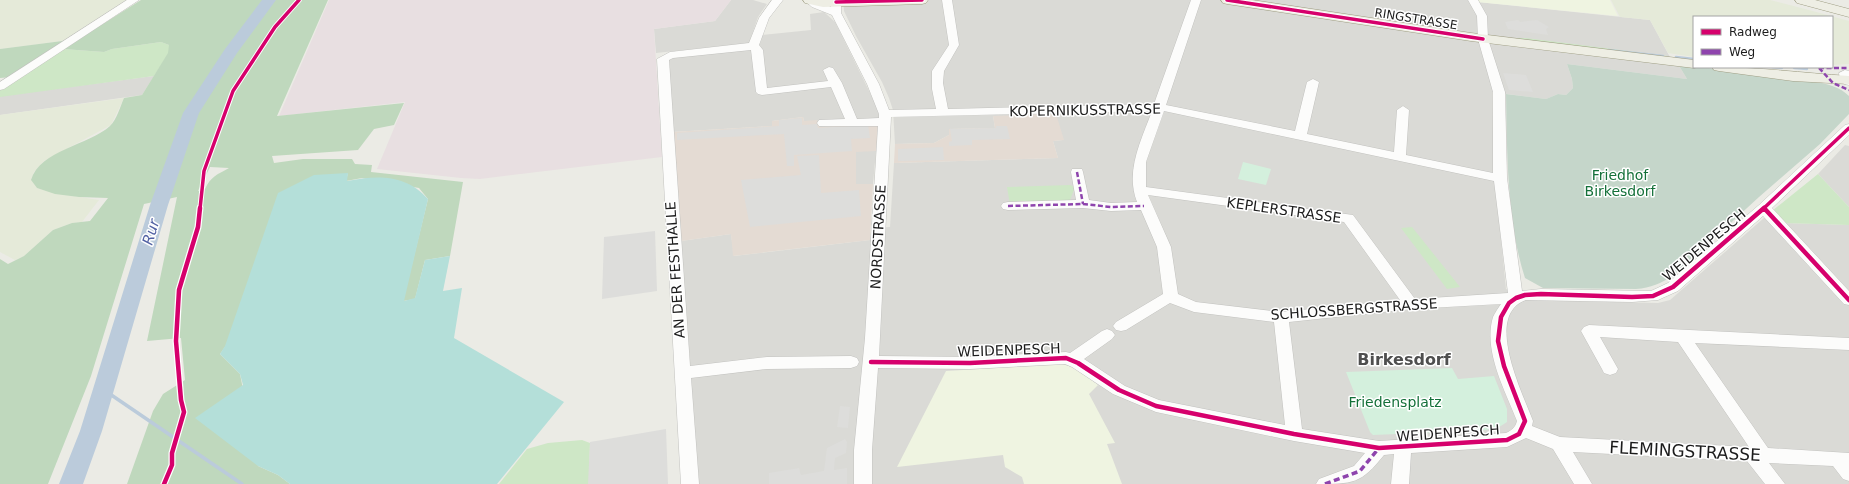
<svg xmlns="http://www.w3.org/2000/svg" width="1849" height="484" font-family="'DejaVu Sans',sans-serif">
<rect width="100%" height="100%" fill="#ebebe5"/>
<path fill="#dadad6" d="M731,0H753L767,4L758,17L749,43L656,53L654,29L715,21Z
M843,0H1476L1478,2L1650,20L1672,61L1678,64L1687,79L1567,64L1572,79L1573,88L1566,95L1558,94L1546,99L1492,92L1494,172L1506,289L1531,300L1658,303L1670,300L1772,211L1783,223L1849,225V484H699L681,241L731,234L734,256L870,240L871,228L890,227L894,163L1058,158L1053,141L1063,140L993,116L995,128L949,129V135L934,143L895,144L893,110L889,98L882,82L856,36L844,11Z
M824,12L835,22L843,38L874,101L879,115V124L820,127L804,121L803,117L772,121L773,126L672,132L669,58L758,45L761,42L762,35L811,30L810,14Z
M154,76L142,95L0,115V96Z
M1845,145L1849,146V207L1818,174Z
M856,151H876L873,184H856Z"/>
<path fill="#e4dbd3" d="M1056,114L1064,140L1053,141L1058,158L894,163L895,144L934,143L949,135V129L995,128L993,116Z
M803,117L804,121L817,120L820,127L879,124L876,151L856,152V184H873L870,240L733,256L731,234L681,241L672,132L772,126V121Z"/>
<path fill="#e8dfe1" d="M329,0H731L715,21L654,29L662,157L480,179L461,178L377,169L405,102L279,116Z"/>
<path fill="#eff4e1" d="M1476,0H1610L1618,16L1477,2Z
M1062,364L1075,368L1098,385L1089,394L1115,443L1107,444L1122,484H1024L1022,477L1005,467L1003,455L897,467L946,371Z"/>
<path fill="#e5ead9" d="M0,0H132L70,40L0,49Z
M1611,0H1770L1809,10L1849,21V64L1832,65V17H1694V57L1668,53L1650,20L1620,17Z
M124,98L111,125L44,161L34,172L31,180L37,188L55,193L99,200L82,222L72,223L53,230L24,256L15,260L0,252V115Z"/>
<path fill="#cee7c6" d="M1510,38H1526L1667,56L1665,57Z
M161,42L169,45V53L154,76L0,97V89L63,49L104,52L112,49Z
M1818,174L1849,207V225L1783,223L1772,211Z
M1070,185L1075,187L1070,200L1010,205L1007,187Z
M1412,227L1460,287L1447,289L1401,228Z
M582,440L590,443L589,484H499L527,449L548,443Z"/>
<path fill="#bfd8bd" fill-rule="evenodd" d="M141,0H328L277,116L404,103L394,125L374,129L358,150L272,156L274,163L303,159H352L355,164L372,165L371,172L463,182L450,256L425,260L415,299L403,301L428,199L419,188L362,178L346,181L348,173L220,354L240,374L258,466L278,475L290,484H127L153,411L163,394L185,380L181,338L147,341L177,197L144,204L91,376L48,484H0V259L8,264L24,256L53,230L72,223L90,221L108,198L79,197L55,194L37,188L31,180C40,150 89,145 110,126C117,119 120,107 124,98L142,95L168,53L169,45L161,42L112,49L104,52L63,49ZM210,167L229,168C218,174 210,177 205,189L198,191Z
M70,40L12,77L0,78V49Z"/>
<path fill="#c5d6ca" d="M1567,64L1687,79L1678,64L1816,82C1828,84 1840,87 1849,96V114L1820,144L1759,197L1673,276C1661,283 1651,288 1636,289L1543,288L1525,278C1507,223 1507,152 1506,94L1546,99L1558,94L1566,95L1573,88L1572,79Z"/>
<path fill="#d4f0dd" d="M1243,162L1271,169L1266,185L1238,179Z
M1452,368L1458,379L1494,376L1507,409V422L1496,429L1470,431L1373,435L1370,432L1346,372Z"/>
<path fill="#b4dfd9" d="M348,173L347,181C377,175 406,174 428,199L404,301L415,298L425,260L450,256L443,291L462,288L454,338L564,402L497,484H290L278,475L258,466L195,418L243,385L240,374L220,354L225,346L278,193L314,175Z"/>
<path fill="#dddddb" d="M1518,20L1520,22L1537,20L1549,27L1546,29L1548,35L1508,29L1505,22Z
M1503,73L1526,75L1533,92L1509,90Z
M802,118V125L817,124L818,128L868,125L870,138L851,139L852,151L794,155V166H787L784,134L677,140V133L779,126V120Z
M996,126H1007L1010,139L972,140V145L949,146V142L952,141L950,129L996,128Z
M943,147L944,160L898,161V149Z
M819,155L821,193L859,190L861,216L750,227L741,180L801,175L797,156Z
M655,231L657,291L602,299L604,237Z
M840,406L850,407L848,428L837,427Z
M666,429L668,484H588L590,442Z
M845,439L847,442L846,453L835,458L834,470L847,468V484H769V473L799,468L801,475L824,471L827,448Z"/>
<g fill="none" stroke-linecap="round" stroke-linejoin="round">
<path stroke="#bbcbdb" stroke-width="2.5" d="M1608,50L1663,56
M1676,57L1694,59
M1772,67L1782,68
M1794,68L1807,69"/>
<path stroke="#bbcbdb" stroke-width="3.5" d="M104,390L242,484"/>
<path fill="#bbcbdb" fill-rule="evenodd" d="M262,0H276L237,53L199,113L168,205L102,431L83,484H59L80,431L150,205L183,113L225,49Z"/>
<g stroke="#c2c2bf" stroke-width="1">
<path id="minor" d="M127,0H139L4,89L0,90V82Z
M772,0H783L769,18L759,45L763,50L767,88L828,81L823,70L829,67L833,68L842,83L857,119L879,118V114L867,84L832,15L812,7L804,0H816L831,7V0H841V13L879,84L889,110L936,109L932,89V71L949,45L942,0H952L959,45L944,71L943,83L948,109L1154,104L1191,0H1201L1166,105L1295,131L1307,82L1313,79L1319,82L1307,134L1394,152L1397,110L1403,106L1409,110L1406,155L1493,173V92L1478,39L1477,16L1468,0H1478L1487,16L1488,39L1505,92L1507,178L1522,291L1541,289L1651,291L1668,283L1759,205L1845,125L1849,124V135L1772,208L1849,291V305L1844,304L1763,216L1678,291L1658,300L1632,302L1526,300C1483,315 1523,394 1533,421L1532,426L1560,437L1749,447L1678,342L1600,337L1618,369L1616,373L1610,375L1604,373L1602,369L1581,331L1584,327L1589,325L1849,338V350L1695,343L1768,448L1849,453V481L1843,479L1833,466L1769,463L1785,484H1765L1747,461L1573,452L1592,484H1574L1553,449L1526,438L1507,447L1411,453L1409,484H1391L1394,454L1384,455C1361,484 1353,484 1316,484L1319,479L1354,466L1365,453L1294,441L1156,412L1113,394L1072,367L1065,364L970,369L878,368L872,450V484H854V450L865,338L878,126H819L817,123L819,120L845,119L831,87L762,95L758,94L756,92L751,50L673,58L669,60L690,366L767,357L851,356L857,358L859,362L857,366L851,368L767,369L691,378L699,484H681L657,59L670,52L749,43L759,18ZM1152,111C1141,141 1125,171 1137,202L1111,203L1089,200L1083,172L1082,169H1072L1071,172L1076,200L1008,202L1003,203L1001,206L1003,209L1008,210L1083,208L1111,211L1141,210L1157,247L1163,294L1116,322L1113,326L1116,330L1121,331L1126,330L1170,303L1194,312L1274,322L1285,425L1159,400L1125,386L1084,359L1112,339L1115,335L1112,331L1107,329L1102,331L1070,353L1066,352L970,357L879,356L891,117ZM1164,111L1494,181L1508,293L1415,299L1353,215L1146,187V162ZM1148,195L1344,222L1400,300L1281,312L1196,302L1178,294L1171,247ZM1501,304C1498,308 1495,313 1493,317C1483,351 1505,390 1517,421C1515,428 1512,430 1506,433L1379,441L1302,429L1289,322L1411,309Z
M1845,70L1849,71V85C1841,84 1840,80 1839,73Z"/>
</g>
<g stroke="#9f9e84" stroke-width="1">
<path id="major" d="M803,0H928L926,3L922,4L823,7L805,3Z
M1221,0H1252L1471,33L1694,60V67H1698L1694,68L1471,41L1227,4L1223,3Z
M1795,0H1815L1849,9V17L1797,3Z
M1712,67C1758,67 1803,73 1849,76V84L1793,81L1719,71L1714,70Z"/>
</g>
<use href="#minor" fill="#fcfcfb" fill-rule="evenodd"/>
<use href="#major" fill="#eeeee4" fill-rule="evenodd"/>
<path stroke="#8e44ad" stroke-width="2.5" stroke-dasharray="5 2.5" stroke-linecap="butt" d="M1819,68L1833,83L1849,90
M1819,68H1849
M1077,172L1083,204
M1008,206L1083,204L1111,207L1144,206"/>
<path stroke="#8e44ad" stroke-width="3.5" stroke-dasharray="6 3.5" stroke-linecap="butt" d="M1325,484L1360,471L1379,448"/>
<g stroke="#fff" stroke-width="5.5">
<path id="cycleway-far1" d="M1227,0L1483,39
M836,2L922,0
M1764,208L1765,209
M200,209L204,171L233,91L275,27L299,0
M1763,209L1849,128"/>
</g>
<g stroke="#fff" stroke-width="7">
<path id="cycleway" d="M1764,208L1849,300
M871,362L970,363L1066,358L1078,363L1119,390L1156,406L1294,434L1379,448L1507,440L1519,434L1525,421L1504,366L1498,341L1501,317L1509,303L1516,298L1525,295L1541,294L1632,297L1653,296L1673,287L1764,208
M164,484L172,465V453L184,412L181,400L176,341L179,290L198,227L200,208"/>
</g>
<use href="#cycleway-far1" stroke="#d6006c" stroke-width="3.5"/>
<use href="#cycleway" stroke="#d6006c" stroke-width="4.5"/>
</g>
<g text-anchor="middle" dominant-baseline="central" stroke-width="3" stroke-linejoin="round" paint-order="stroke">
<g font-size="12" fill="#1c1c1c" stroke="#fff">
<text transform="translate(1416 19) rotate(9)">RINGSTRASSE</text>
</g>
<g font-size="14" fill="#1c1c1c" stroke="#fff">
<text transform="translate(1085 110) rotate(-1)">KOPERNIKUSSTRASSE</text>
<text transform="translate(1284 210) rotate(8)">KEPLERSTRASSE</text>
<text transform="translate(878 237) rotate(-87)">NORDSTRASSE</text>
<text transform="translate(1704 245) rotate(-40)">WEIDENPESCH</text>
<text transform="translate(675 270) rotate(-94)">AN DER FESTHALLE</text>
<text transform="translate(1354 309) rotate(-4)">SCHLOSSBERGSTRASSE</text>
<text transform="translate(1009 350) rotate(-2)">WEIDENPESCH</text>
<text transform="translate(1448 433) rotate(-4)">WEIDENPESCH</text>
</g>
<g font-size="14" fill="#147039" stroke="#fff">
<text x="1620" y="175">Friedhof<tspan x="1620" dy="16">Birkesdorf</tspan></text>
<text x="1395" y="402">Friedensplatz</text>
</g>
<g font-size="15" font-style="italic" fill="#5161a3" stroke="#fff">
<text transform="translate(151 232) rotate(-73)">Rur</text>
</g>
<g font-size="16" font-weight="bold" fill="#4f4f4f" stroke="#fff">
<text x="1404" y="359">Birkesdorf</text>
</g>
<g font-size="17" fill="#1c1c1c" stroke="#fff">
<text transform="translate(1685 451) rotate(3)">FLEMINGSTRASSE</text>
</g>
</g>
<rect x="1693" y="16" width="140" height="52" fill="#ffffff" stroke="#a4a4a4"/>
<rect x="1701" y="29" width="20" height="6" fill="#d6006c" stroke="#a4a4a4"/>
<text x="1729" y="36" font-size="12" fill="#1c1c1c">Radweg</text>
<rect x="1701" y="49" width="20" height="6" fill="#8e44ad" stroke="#a4a4a4"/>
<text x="1729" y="56" font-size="12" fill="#1c1c1c">Weg</text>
</svg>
